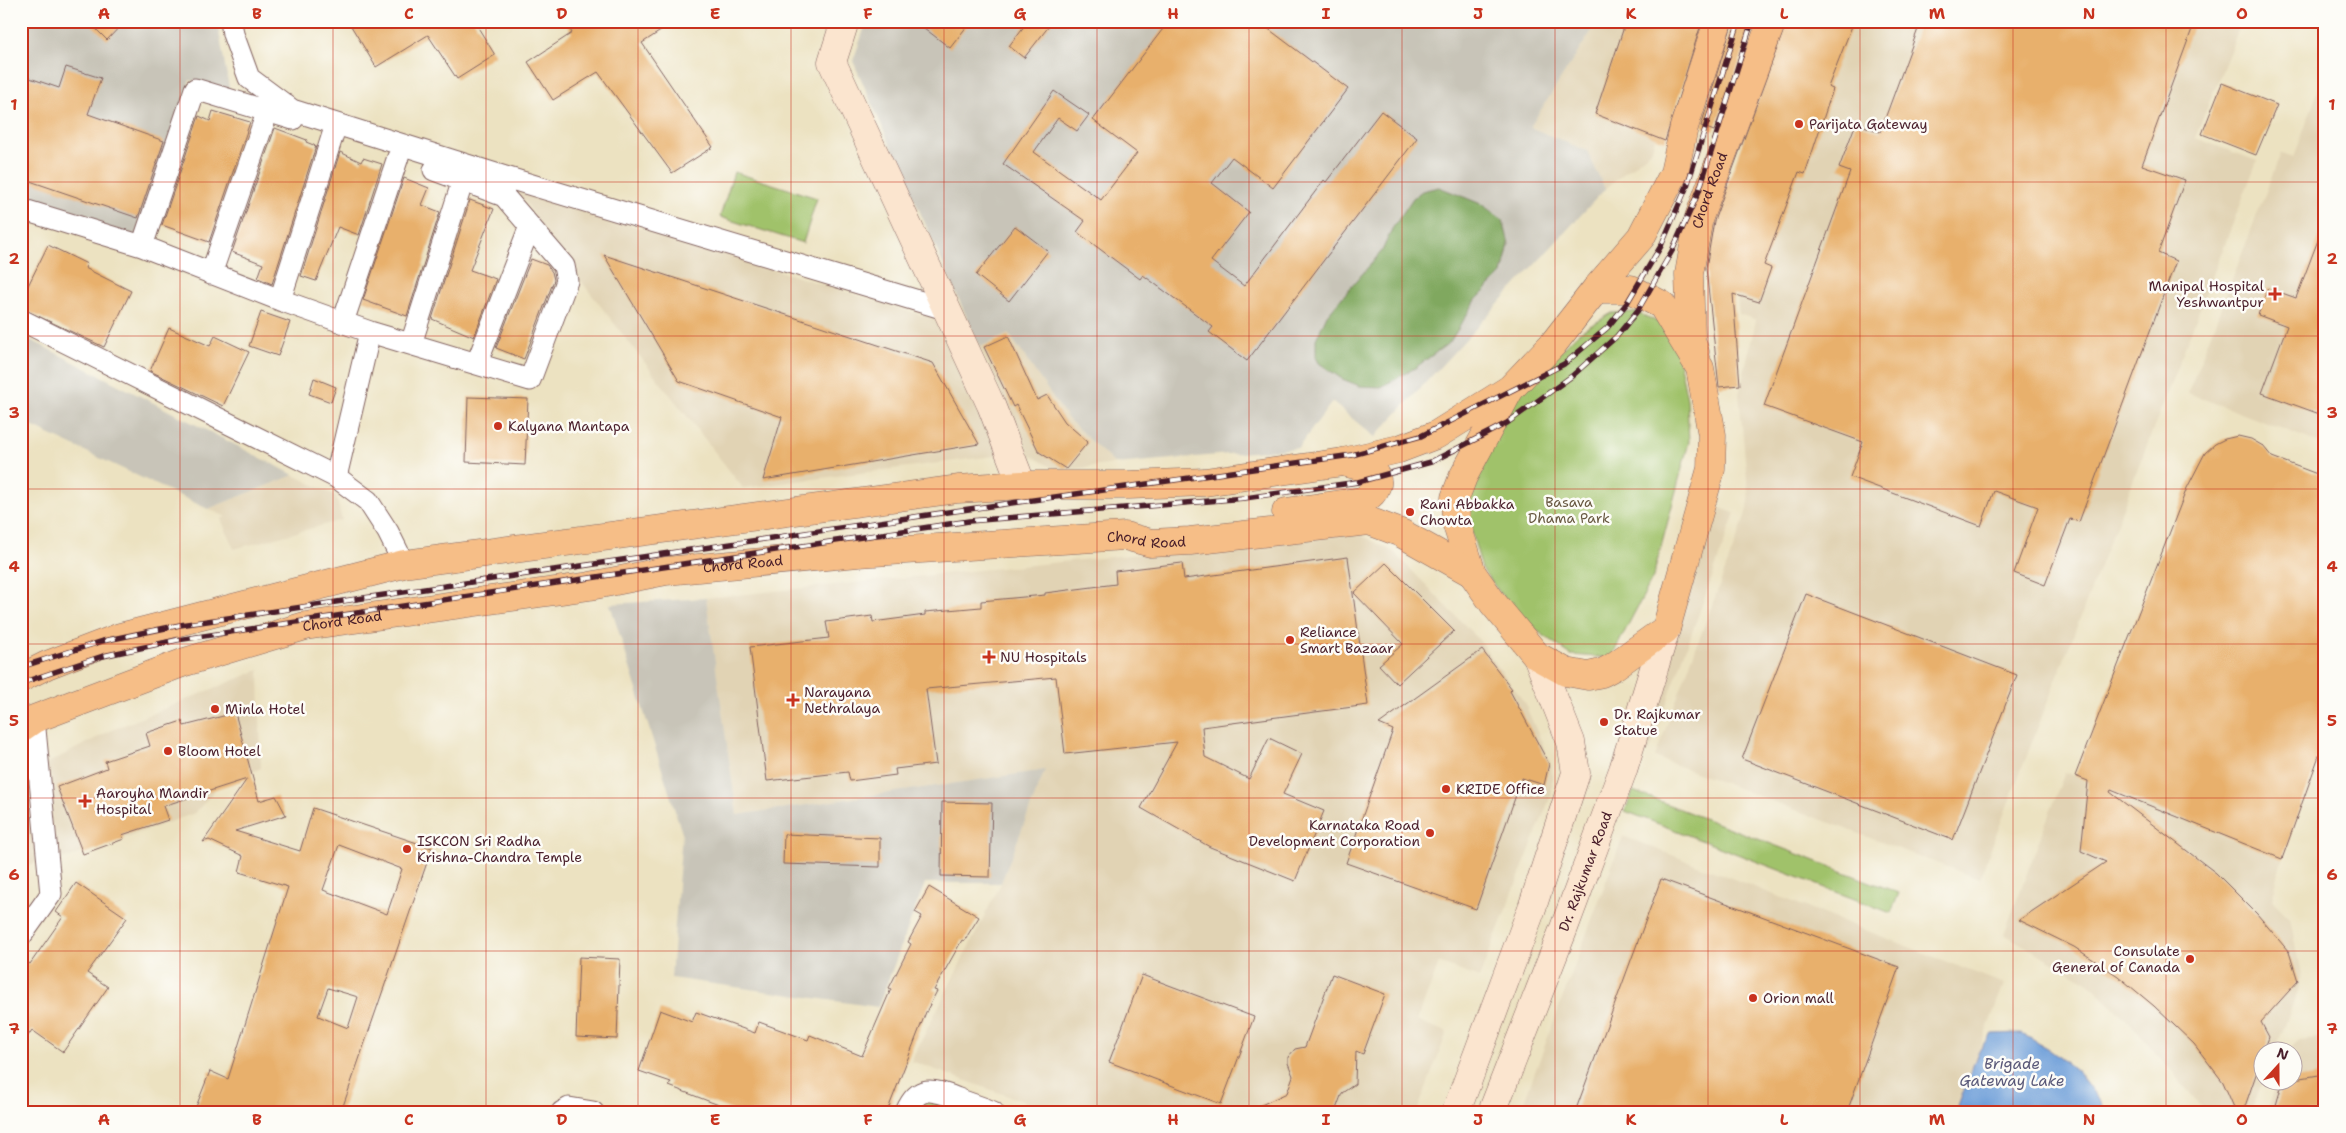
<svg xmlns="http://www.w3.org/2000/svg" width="2346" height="1133" font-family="'Shantell Sans',sans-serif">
<rect width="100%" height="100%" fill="#fdfcf7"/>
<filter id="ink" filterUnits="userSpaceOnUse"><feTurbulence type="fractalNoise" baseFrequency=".02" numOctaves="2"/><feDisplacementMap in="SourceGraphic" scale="10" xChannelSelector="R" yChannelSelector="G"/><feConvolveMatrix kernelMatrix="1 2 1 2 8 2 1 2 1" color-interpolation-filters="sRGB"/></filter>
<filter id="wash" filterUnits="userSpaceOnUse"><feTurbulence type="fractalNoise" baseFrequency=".0096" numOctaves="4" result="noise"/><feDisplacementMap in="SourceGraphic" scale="20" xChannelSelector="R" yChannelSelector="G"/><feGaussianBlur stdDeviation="1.12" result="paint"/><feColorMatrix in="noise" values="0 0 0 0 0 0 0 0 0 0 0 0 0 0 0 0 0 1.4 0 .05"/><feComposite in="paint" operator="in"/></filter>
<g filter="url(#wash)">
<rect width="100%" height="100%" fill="#ece2c1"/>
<path fill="#e1d3b4" d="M1598,21H1694L1651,151L1605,189L1586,151L1530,127Z
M1804,21H2242L2195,138L2257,161L1979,879L1655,757L1744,520L1749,502L1739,394L1756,320L1739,314L1729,235Z
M2325,72V445L2188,393L2281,153L2294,157Z
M517,190L934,319L1002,455L743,488L574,272Z
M1009,334L1068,419L1115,464L1058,471L1030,455L980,347Z
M294,475L336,496L342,520L234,549L221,519L226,517L209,509Z
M1720,508L1735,513L1649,752L1633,747Z
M1355,532L1394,552L1479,640L1524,702L1552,766V793L1479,978L1439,963L1417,1021L1447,1032L1417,1112H1053L911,1061L1001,883L1045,770L737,815L706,598Z
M259,670L261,768L216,789L195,813L70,857L23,866L21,868V777L112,730Z
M2065,772L2282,859L2272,900L2290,918L2301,975L2298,991L2275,1050H2264L2263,1080L2251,1112H2206L2132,1025L2086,981L2004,934Z
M1623,836L2004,984L1956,1112H1520Z
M2325,1037V1112H2267L2276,1081L2294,1080V1050H2290L2298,1040Z"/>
<path fill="#c8c4b8" d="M21,21H217L230,93L190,80L137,242L21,203Z
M867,21H1598L1530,127L1587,151L1605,189L1375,437L1332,402L1298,448L1115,464L1068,419L1009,334L980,347L853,61Z
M21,335L294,475L208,509L21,421Z
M706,598L737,815L1045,770L1001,883H925L878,1007L671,978L682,833L610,604Z"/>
<path fill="#a0c26b" stroke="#75704b" d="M734,172L817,198L803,243L720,217Z
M1636,312L1660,323L1677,351L1687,399L1689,442L1653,577L1611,658L1571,655L1518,617L1482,569L1466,511L1470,485L1518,393L1578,333L1612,313Z
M1633,791L1899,893L1891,913L1625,811Z
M934,1095L938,1107L952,1105L969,1112H914Z"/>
<path fill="#80a85f" stroke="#656445" d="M1439,187L1481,204L1503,220L1509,244L1502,274L1476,300L1450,342L1415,368L1381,387L1360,386L1342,379L1319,363L1316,357V339L1327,315L1382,251L1392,229L1413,198L1422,191Z"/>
<path fill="#6e9fd9" stroke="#5c5f82" d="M2021,1033L2050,1050L2078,1072L2108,1112H1956L1978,1052L1992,1034Z"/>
<g id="blocks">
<path fill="#e8b06c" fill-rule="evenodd" d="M88,21H125L107,40Z
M348,21H474L495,55L457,79L428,35L376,67Z
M565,21H676L642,43L713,147L672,173L598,72L553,100L528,62L572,33Z
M915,21H971L950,48Z
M1028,21H1053L1024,58L1009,46Z
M1169,21H1258L1348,89L1273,188L1232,157L1212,183L1249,212L1211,261L1244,286L1324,180L1326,182L1381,111L1417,138L1247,361L1209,332L1213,327L1143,275L1140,279L1077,232L1085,221L1003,164L1054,91L1089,115L1077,131L1058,118L1034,152L1101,200L1137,153L1093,120Z
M1626,21H1702L1665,141L1595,114Z
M1733,21H1755L1714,131L1701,126Z
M1787,21H1854L1828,87L1833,89L1805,174L1799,172L1764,265L1771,268L1759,302L1733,294L1740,385L1719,387L1706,268L1714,221Z
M1921,21H2195L2142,165L2185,180L2158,253L2176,261L2079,522L2070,519L2045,585L2014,573L2038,507L1994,491L1981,526L1850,477L1863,442L1764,406L1850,172L1839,168L1856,123L1880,132Z
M66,67L101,78L88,114L164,141L138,218L21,178V75L59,88Z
M2222,83L2277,105L2256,155L2202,134Z
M213,111L250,122L209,242L162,225L199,116L210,121Z
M275,128L307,140L306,142L316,146L272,284L258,278L263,264L232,252Z
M340,152L361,162L363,158L382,164L359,235L338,227L316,281L301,276Z
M404,178L429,188L422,205L440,212L407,316L363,300Z
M470,200L494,209L470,270L496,279L474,337L432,319Z
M1015,226L1048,251L1009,301L976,275Z
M2323,227H2325V416L2262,393L2287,326L2258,315L2268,288L2296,298Z
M48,245L87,264L85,268L131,291L104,347L21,308V300Z
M604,255L933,363L979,444L763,480L782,417L679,381Z
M531,259L547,265L552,272L554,280L524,359L496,348Z
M261,312L290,322L278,356L249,346Z
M169,328L210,346L215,336L249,352L223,406L150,371Z
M1008,336L1037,400L1047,395L1065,422L1088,442L1066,469L1039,452L1016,405L1013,407L984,347Z
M314,378L336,387L331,402L309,394Z
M468,397L528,399L525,465L466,462Z
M2238,436L2251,439L2263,446L2272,457L2325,477V739L2282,859L2111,790L2110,792L2216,873L2257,914L2289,952L2298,981L2261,1022L2269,1037L2243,1112H2236L2223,1082L2194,1044L2154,1006L2118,976L2074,947L2019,920L2106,862L2081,851L2088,781L2075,776L2187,488L2205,453L2215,444L2225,439Z
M1348,557L1368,705L1202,727L1205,757L1249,779L1269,738L1302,754L1283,794L1324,811L1295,881L1210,847L1141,808L1177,742L1065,754L1056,677L926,689L936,764L895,769L896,775L850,781L848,772L767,781L750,647L829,638L826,622L872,616L873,622L925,615V612L981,607V601L1045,595V593L1116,584L1115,571L1182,563L1184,579Z
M1386,563L1454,631L1397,684L1379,665L1403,644L1354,593Z
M1806,594L2017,675L1953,840L1742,759Z
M1482,650L1512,689L1510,691L1549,764L1544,785L1522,778L1476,909L1346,863L1393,730L1379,724Z
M235,713L259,801L276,796L286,815L235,831L300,851L313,808L432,848L341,1112H194L210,1071L228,1079L288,887L239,872L243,856L209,840L203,842L247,779L163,806L168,820L122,835L124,839L83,854L57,787L107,768L105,761L150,746L146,733L182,721L184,726ZM339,845L402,869L387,914L323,890ZM328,988L358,997L348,1028L318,1016Z
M942,802L992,803L990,877L941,876Z
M784,834L880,838V867L783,864Z
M1661,879L1899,967L1847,1112H1575Z
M76,883L127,918L87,973L108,987L63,1052L32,1030L21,1046V958L30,964L63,917L56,912Z
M929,887L979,917L964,941L962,940L934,990L937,991L926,1012L887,1112H737L669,1086L671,1082L639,1071L660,1010L692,1022L696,1012L755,1033L759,1022L808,1040L810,1035L862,1056L891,989L889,988L911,944L908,942L922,916L915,912Z
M579,957L620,959L617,1039L576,1037Z
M1332,974L1385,994L1363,1054L1356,1051L1355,1084L1342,1093L1335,1112H1246L1287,1093L1293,1076L1288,1063V1057L1295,1049L1305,1047Z
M1142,975L1254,1017L1221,1104L1109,1062Z
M2325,1074V1112H2274L2283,1081Z"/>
</g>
</g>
<g filter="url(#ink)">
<use href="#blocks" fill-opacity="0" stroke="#836360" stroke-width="1"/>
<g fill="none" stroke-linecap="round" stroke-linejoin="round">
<g stroke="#836360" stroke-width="23">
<path id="street" d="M231,21L233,34L249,78L292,110L502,176L945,309
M434,170L504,196
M21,209L142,246L280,300L370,332L530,380L567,281L564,266L504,196L502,176
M142,246L195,89L293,119
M211,274L268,110
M280,300L333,134
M21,320L336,477L368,501L388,532L404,564
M343,322L398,157
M411,344L463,180
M477,363L530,226
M336,477L370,332
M21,936L51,894L34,719
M562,1112L569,1108L593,1112
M906,1112C918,1084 932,1089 956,1098C968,1103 981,1107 993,1112"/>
</g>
<g stroke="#836360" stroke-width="29">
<g id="secondary">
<path d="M845,21L832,62L991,405L1022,485"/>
<path d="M1456,1112L1532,908L1576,773L1571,742L1537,656"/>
<path id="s1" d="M1492,1112L1564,928L1623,770L1666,629"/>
</g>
</g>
<g stroke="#836360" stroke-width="29">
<g id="primary">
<path d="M1596,289H1631L1662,305L1700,368L1712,435L1711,469L1666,629L1613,667L1602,673L1588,676L1566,672L1537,656L1493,603L1472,573L1456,522L1455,498L1463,477L1510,389L1553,344L1596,289L1641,237L1674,173L1684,127L1718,21"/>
<path id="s2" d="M1695,352L1691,339L1689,274L1699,217L1772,21"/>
<path d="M1286,512L1362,501C1376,493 1386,478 1366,468C1359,465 1350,464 1343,462"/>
<path d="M21,678L47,665L120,637L404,564L958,489L1022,485H1129L1205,482L1343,462L1399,449L1436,435L1510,389"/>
<path id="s3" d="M21,728L34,719L185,662L305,626L590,586L666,571L858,553L1125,536L1151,543L1190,541L1369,521L1401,533L1472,573"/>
</g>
</g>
<use href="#street" stroke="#fff" stroke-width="21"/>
<use href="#secondary" stroke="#fbe5cf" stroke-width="28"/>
<use href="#primary" stroke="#f6be87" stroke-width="28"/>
<g stroke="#4a1f2b" stroke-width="5.5">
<path id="rail" d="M21,667L103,641L180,625L955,511L1352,455L1421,436L1564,364L1607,328L1627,303L1661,246L1687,186L1739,21
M21,683L103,656L177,640L969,521L1245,498L1358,482L1431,462L1507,423L1572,376L1617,336L1638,310L1672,251L1699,191L1752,21"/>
</g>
<use href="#rail" stroke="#fdfcf7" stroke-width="4" stroke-dasharray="11" stroke-linecap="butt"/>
</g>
</g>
<path fill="none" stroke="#c8321e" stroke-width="1" stroke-opacity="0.55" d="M180,21V1112M333,21V1112M486,21V1112M638,21V1112M791,21V1112M944,21V1112M1097,21V1112M1249,21V1112M1402,21V1112M1555,21V1112M1708,21V1112M1860,21V1112M2013,21V1112M2166,21V1112M21,182H2325M21,336H2325M21,489H2325M21,644H2325M21,798H2325M21,951H2325"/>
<g fill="#c8321e" stroke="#fdfcf7" stroke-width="2">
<circle cx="1799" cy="124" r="5"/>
<path d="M2272.5 286.5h5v5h5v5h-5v5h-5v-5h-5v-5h5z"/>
<circle cx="498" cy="426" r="5"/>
<circle cx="1410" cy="512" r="5"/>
<circle cx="1290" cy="640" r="5"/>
<path d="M986.5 649.5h5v5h5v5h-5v5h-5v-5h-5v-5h5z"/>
<path d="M790.5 692.5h5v5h5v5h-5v5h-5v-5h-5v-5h5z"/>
<circle cx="215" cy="709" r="5"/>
<circle cx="1604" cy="722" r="5"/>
<circle cx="168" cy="751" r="5"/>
<circle cx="1446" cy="789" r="5"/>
<path d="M82.5 793.5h5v5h5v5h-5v5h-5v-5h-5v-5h5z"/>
<circle cx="1430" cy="833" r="5"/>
<circle cx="407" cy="849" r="5"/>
<circle cx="2190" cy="959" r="5"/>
<circle cx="1753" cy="998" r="5"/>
</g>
<g text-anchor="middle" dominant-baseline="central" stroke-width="5" stroke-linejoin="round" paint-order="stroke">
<g font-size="14" fill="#4a1f2b" stroke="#fdfcf7" text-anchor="start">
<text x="1809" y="124">Parijata Gateway</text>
<text x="2264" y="286" text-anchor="end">Manipal Hospital<tspan x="2264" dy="16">Yeshwantpur</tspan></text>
<text x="508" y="426">Kalyana Mantapa</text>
<text x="1420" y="504">Rani Abbakka<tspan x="1420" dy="16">Chowta</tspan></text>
<text x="1300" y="632">Reliance<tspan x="1300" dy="16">Smart Bazaar</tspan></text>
<text x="1000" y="657">NU Hospitals</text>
<text x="804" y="692">Narayana<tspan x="804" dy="16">Nethralaya</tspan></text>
<text x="225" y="709">Minla Hotel</text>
<text x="1614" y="714">Dr. Rajkumar<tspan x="1614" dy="16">Statue</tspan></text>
<text x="178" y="751">Bloom Hotel</text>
<text x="1456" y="789">KRIDE Office</text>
<text x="96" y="793">Aaroyha Mandir<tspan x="96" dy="16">Hospital</tspan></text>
<text x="1420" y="825" text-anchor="end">Karnataka Road<tspan x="1420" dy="16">Development Corporation</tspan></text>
<text x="417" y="841">ISKCON Sri Radha<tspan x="417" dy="16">Krishna-Chandra Temple</tspan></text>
<text x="2180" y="951" text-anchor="end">Consulate<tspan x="2180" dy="16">General of Canada</tspan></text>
<text x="1763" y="998">Orion mall</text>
</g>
<g font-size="14" fill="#4a1f2b" stroke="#fdfcf7">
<text stroke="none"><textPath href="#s2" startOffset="165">Chord Road</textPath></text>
<text stroke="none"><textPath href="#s3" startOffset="1150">Chord Road</textPath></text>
<text stroke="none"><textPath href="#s3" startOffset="745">Chord Road</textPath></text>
<text stroke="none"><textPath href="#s3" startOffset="340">Chord Road</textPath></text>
<text stroke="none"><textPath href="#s1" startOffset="258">Dr. Rajkumar Road</textPath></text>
</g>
<g font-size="14" fill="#685841" stroke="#fdfcf7">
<text x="1569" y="502">Basava<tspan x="1569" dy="16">Dhama Park</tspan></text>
</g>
<g font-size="15" font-style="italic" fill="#5a5979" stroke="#fdfcf7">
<text x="2012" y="1064">Brigade<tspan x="2012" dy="17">Gateway Lake</tspan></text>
</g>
</g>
<rect width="2346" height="1133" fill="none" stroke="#fdfcf7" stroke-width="55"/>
<g transform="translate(2278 1066) rotate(21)"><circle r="24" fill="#fdfcf7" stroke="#b5a4a5"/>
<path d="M0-4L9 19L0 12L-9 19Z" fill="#c8321e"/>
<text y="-8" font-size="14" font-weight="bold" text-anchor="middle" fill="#4a1f2b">N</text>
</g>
<rect x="28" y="28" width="2290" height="1078" fill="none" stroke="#c8321e" stroke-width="2"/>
<g font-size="16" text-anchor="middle" font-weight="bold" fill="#c8321e">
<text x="104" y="19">A</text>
<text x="257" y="19">B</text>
<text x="409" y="19">C</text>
<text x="562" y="19">D</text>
<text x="715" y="19">E</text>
<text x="868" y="19">F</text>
<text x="1020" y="19">G</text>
<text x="1173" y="19">H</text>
<text x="1326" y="19">I</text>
<text x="1478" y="19">J</text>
<text x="1631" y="19">K</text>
<text x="1784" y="19">L</text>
<text x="1937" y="19">M</text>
<text x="2089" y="19">N</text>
<text x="2242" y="19">O</text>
<text x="14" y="110">1</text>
<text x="2332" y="110">1</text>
<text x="14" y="264">2</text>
<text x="2332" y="264">2</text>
<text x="14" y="418">3</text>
<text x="2332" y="418">3</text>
<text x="14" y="572">4</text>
<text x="2332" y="572">4</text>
<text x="14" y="726">5</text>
<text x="2332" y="726">5</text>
<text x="14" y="880">6</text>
<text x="2332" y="880">6</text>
<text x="14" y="1034">7</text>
<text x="2332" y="1034">7</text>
<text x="104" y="1125">A</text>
<text x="257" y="1125">B</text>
<text x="409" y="1125">C</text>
<text x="562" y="1125">D</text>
<text x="715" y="1125">E</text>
<text x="868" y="1125">F</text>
<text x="1020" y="1125">G</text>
<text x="1173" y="1125">H</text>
<text x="1326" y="1125">I</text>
<text x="1478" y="1125">J</text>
<text x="1631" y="1125">K</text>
<text x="1784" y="1125">L</text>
<text x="1937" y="1125">M</text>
<text x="2089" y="1125">N</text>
<text x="2242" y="1125">O</text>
</g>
</svg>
